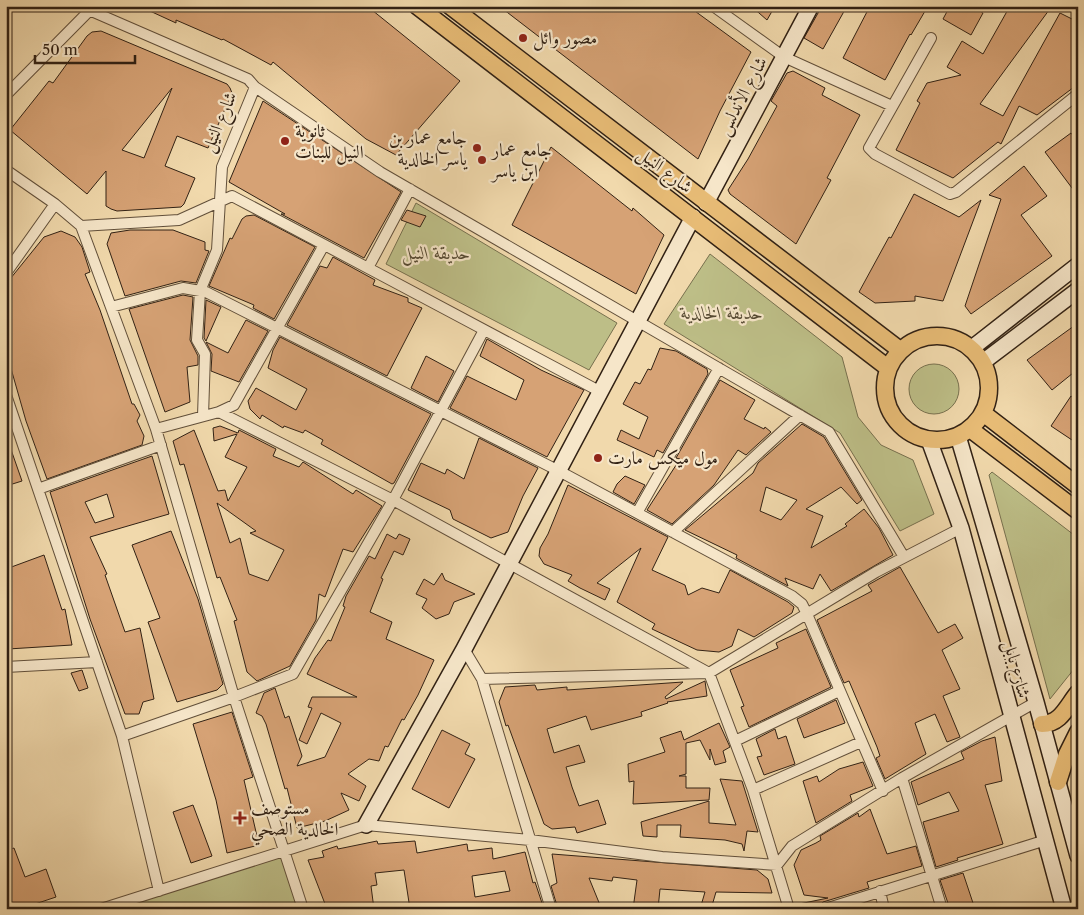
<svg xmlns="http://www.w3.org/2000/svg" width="1084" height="915" font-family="'Libre Caslon Text',Amiri,serif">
<rect width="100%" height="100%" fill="#f1d9ac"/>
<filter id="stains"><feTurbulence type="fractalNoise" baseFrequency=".004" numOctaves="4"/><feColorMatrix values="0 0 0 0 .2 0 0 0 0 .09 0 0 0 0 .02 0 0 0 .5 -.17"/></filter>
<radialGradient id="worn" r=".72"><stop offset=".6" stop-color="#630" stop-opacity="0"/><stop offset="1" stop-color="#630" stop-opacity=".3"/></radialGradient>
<path fill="#bdbe87" stroke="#77704e" d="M416,203L617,323L589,370L386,264Z
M710,254L842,357L858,417L881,445L913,460L934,514L900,531L840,433L664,324Z
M909 389a25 25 0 1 1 50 0a25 25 0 1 1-50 0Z
M992,472L1078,538V664L1050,699L989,475Z
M284,852L303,909H101Z"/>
<path fill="#d6a275" stroke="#312114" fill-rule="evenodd" d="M139,6H367L460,81L396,155L366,139L273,62L271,65L223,39L222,40L176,20V23Z
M499,6H688L751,52L720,111L698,159Z
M751,6H775L767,20Z
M822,6H847L823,49L804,38Z
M870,6H928L911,35L910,34L885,80L843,58Z
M950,6H971L983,13L971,35L943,19Z
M1010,6H1052L980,104L1003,116L1060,13L1078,22V84L1037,115L1019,106L1001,144L998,142L953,178L896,150L920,103L917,101L927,83L961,75L947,67L962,41L983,54Z
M101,31L227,84L230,88L232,93L208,148L177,136L165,166L195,178L184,204L181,207L117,211L111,209L106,206V171L87,194L10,130L49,81L53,83L87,36L92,32ZM172,88L144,158L122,150Z
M793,71L825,88L822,95L860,115L827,178L831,180L796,244L730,194L728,190L748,159L777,106L771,101L787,73Z
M263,101L401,192L364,258L281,214H285L229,182Z
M1071,133L1078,142V196L1045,152Z
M551,147L632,211L633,208L664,235L636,294L512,225Z
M1024,166L1047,196L1021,215L1052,256L971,314L965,306L1001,199L989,195Z
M914,194L959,217L981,200L943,301L915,296V301L875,303L859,292L889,237L891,238Z
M407,210L426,216L420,227L401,220Z
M254,215L315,247L274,319L253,308L254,305L209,286L230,238L232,239L242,219L246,216Z
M173,230L205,242V250L209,251L196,283L181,281L125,296L107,244L111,233L130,230Z
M61,231L75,237L82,247L90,272L85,274L100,310L132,404H134L140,415L137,421L144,436L142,445L47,479L26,421L6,351V284L44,237Z
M333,257L375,280L373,285L408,298V302L422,308L387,376L287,325L320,266L327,268Z
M183,295L193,297L190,340L198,356V365L187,367L190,402L165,412L129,309Z
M206,300L221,307L206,341L204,338Z
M246,320L268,331L239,382L211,371L212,354L206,342L228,353Z
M1078,323V369L1052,390L1027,360Z
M280,337L431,414L394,483L392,484L321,444L323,440L305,430L303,433L284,426L283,428L262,415L260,419L250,409L248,401L256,388L296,410L307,389L268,368L273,350Z
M487,339L541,370L584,390L547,457L450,408L467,376L516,400L524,380L480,356Z
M660,348L676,351L707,369L708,374L663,453L657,450L654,457L617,440L621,430L639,439L648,417L623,404L635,382L640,384L648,369L651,370Z
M426,356L454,371L438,402L411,388Z
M720,380L755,400L744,419L764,429L765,427L771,432L746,455L738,450L714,485L672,524L647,510L680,459L676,458Z
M1071,396L1078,401V444L1051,426Z
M802,424L824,437L862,500L857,504L841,487L806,509L823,516L811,548L847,526L845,524L864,509L879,528L893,555L831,591L820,574L813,589L785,578L788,586L736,558L737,555L685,530L753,473L758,463ZM766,487L797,500L781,520L760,511Z
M220,426L238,433L239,430L276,449L273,456L299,467L303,462L353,494L356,490L382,506L353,552L343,549L325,597L319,594L316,620L290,666L257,681L247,672L234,621L237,620L220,577L217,578L184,464L180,465L173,441L194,430L218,491L225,490L228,501L247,467L225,457L237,434L214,441L213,428ZM217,503L256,531L250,533L284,550L268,581L249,574L240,538L230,543Z
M479,438L538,468L523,496L508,532L491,538L453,519L450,510L408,490L421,463L445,474L447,469L464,479Z
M6,441H8L22,481L6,486Z
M152,456L169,514L90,537L107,574L105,575L125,632L140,628L154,699L143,702L139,714H125L90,619L50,492ZM107,494L114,517L95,523L85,502Z
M625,476L645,485L634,504L613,492L617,484Z
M568,485L668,537L652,570L685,585L688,595L702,588L719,593L730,570L788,602L794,607L792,613L754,637L738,629L732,646L719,652L697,650L652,629L655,624L617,602L641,548L597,583L610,589L605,600L580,588L568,581L572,575L544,564L539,556L540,548L548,534Z
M171,531L198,599L223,684L217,690L177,702L148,622L160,618L132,545Z
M387,534L396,539L399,534L410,539L403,555L394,551L381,578L383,579L370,612L392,622L386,639L434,660L418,695L404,720L402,719L388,747L385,746L379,761L369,759L348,774L366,786L359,801L341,793L349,810L325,821L297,828L287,788L285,789L266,724L262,716L256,713L264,693L275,688L285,718L289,716L302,756L297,766L325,757L341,723L321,713L307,744L299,740L312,708L308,707L312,697H357L307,674L315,658L328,640L331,641L345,607L343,606L346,596L369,556L375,559Z
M44,555L62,610L65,609L72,645L8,649L6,569Z
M900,567L938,633L955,624L963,638L942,650L960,689L943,696L960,737L947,742L935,714L915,723L926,754L885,779L876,758L880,756L877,747L849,681L844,683L817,620L872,591L868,585Z
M442,573L445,580L475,594L454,602L449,614L436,619L422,608L427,599L416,594L424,579L434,585Z
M806,629L831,687L749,727L741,707L744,706L730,670L778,648L776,643Z
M82,670L88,688L79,691L71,673Z
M705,681L707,696L667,702L668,703L641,712L642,716L591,730L586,716L547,729L554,753L579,745L585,762L566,767L572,787L579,806L598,800L606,824L577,833L575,827L552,829L544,824L508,725L506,726L499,702L505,687L535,685L537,690L567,687V690L683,682L665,697L666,699Z
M836,700L845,723L804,738L797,719Z
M232,712L253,777L244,780L259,845L227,853L216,800L193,724Z
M719,723L730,747L723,751L726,762L715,765L710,749V760L700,740L686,743V774L679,776H686V788H710L709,800L633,804L634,781L629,782L628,764L665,752L660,738L681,731L684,740Z
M775,729L778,739L786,736L795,764L764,775L757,757L762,756L756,739Z
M442,730L470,744L465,754L475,759L449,808L412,789Z
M995,737L1002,781L985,785L1003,844L957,858L958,860L936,867L923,822L959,811L949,792L918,805L911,782L964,759L961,752L982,741Z
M863,762L873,786L850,795L852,801L816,823L803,781L817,776L819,782L839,769Z
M720,779L742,781L758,832L747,831L744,851L742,844L725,840L680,837L681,825H657V837L643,836L641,822L709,801V823L736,825Z
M193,805L212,856L191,863L173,812Z
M870,809L887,854L916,846L922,866L867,882L869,888L823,902L818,909H800L799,904L828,898L804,895L794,865L801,850L816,843L821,840L820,836L858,813L859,817Z
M377,841L378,844L415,841L417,853L467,844L468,851L492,848L493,859L525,852L533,883L535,882L544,909H410L404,870L375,873L377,885L371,886L374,909H327L308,860L324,857L322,851L337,846L338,849ZM505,871L510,891L475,897L472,876Z
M14,848L25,877L46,869L56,897L20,909H6V851Z
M552,854L757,870L768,879L772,893L716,892L711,909H700L705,892L660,889L658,909H633L637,880L613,877L612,881L589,878L600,905L591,909H558L551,886L557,883Z
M963,873L975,909H950L940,880Z"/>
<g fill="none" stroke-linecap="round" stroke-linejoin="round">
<g stroke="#614f3a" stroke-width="12">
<path id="street" d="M713,6L784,57L892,106
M89,10L248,79L255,87L380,172L829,432L904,557
M931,38L869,148L875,154L950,194L956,192L1078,94
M6,95L93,7
M6,170L55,204L81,226L156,429L234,697L303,909
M410,189L368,268L601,392
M81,226L179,220L232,196L368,268
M6,273L55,204
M111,307L183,288L206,292L559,471L792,596L802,604L807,614L883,791
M6,395L122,736L159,891
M219,412L234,405L324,245
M203,416L205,354L197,340L200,291L217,250L222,167L255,87
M156,429L219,412L393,500L709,673L753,790L789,909
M38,489L161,445
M637,513L719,368
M673,532L800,415
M464,649L482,679L551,909
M6,667L97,662
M482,679L709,673L876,572L961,528
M122,736L234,697L293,674L393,500L484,330
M735,741L839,691
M902,778L942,909
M753,790L861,742
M880,891L884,909
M101,909L366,825L530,840L662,857L777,865L792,846L902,778L1036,702
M825,909L1046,840"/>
</g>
<g stroke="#312114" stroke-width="18">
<path id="secondary" d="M706,203L811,6
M972,348L1078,265
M983,362L1078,290
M958,436L1036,702L1078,856
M929,440L961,528L1064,909
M366,825L464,649L693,217"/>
</g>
<g stroke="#312114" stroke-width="19">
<path id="primary" d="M417,6L888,368
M450,6L900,350
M885 388a52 52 0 1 1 104 0a52 52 0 1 1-104 0Z
M983,413L1078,486
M970,429L1078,511
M1042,724C1061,724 1067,706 1078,693
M1058,782L1067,754L1078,732"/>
</g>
<use href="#street" stroke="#f6e6c9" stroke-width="10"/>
<use href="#secondary" stroke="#f6e6c9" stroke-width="15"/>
<use href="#primary" stroke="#e8bc76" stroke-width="16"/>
</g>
<g fill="#8f2418" stroke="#f6e6c9" stroke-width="2">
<circle cx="523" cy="38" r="5"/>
<circle cx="285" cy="141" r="5"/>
<circle cx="477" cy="148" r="5"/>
<circle cx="482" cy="160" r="5"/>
<circle cx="598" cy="458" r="5"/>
<path d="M237.5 810.5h5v5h5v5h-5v5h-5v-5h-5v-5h5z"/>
</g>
<g text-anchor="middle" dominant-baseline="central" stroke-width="4.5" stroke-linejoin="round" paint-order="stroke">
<g font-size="18" fill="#312114" stroke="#f6e6c9" text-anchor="start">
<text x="533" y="38">مصور وائل</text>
<text x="295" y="131">ثانوية<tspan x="295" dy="21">النيل للبنات</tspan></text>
<text x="467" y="138" text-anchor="end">جامع عمار بن<tspan x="467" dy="21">ياسر الخالدية</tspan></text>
<text x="492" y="150">جامع عمار<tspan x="492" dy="21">ابن ياسر</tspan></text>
<text x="608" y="458">مول ميكس مارت</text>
<text x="251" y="808">مستوصف<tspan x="251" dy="21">الخالدية الصحي</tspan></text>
</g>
<g font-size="18" fill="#312114" stroke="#f6e6c9">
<text transform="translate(742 96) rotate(-62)">شارع الأندلس</text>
<text transform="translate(219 122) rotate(-67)">شارع النيل</text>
<text transform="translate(665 170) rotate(37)">شارع النيل</text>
<text transform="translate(1017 669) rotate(75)">شارع بابل</text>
</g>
<g font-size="18" font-style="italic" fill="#544831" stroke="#f6e6c9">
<text x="436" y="253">حديقة النيل</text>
<text x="722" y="313">حديقة الخالدية</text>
</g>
</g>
<rect width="1084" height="915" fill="none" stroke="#f1d9ac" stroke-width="25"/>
<rect x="8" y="8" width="1069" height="900" fill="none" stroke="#312114" stroke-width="2.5"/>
<rect x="12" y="12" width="1059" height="890" fill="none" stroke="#312114"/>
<path d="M35 55v8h100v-8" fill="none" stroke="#312114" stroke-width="2.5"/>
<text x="42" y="55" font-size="15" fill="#312114" stroke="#f6e6c9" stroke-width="4" paint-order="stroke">50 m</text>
<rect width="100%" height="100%" filter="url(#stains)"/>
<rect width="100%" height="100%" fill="url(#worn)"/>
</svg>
